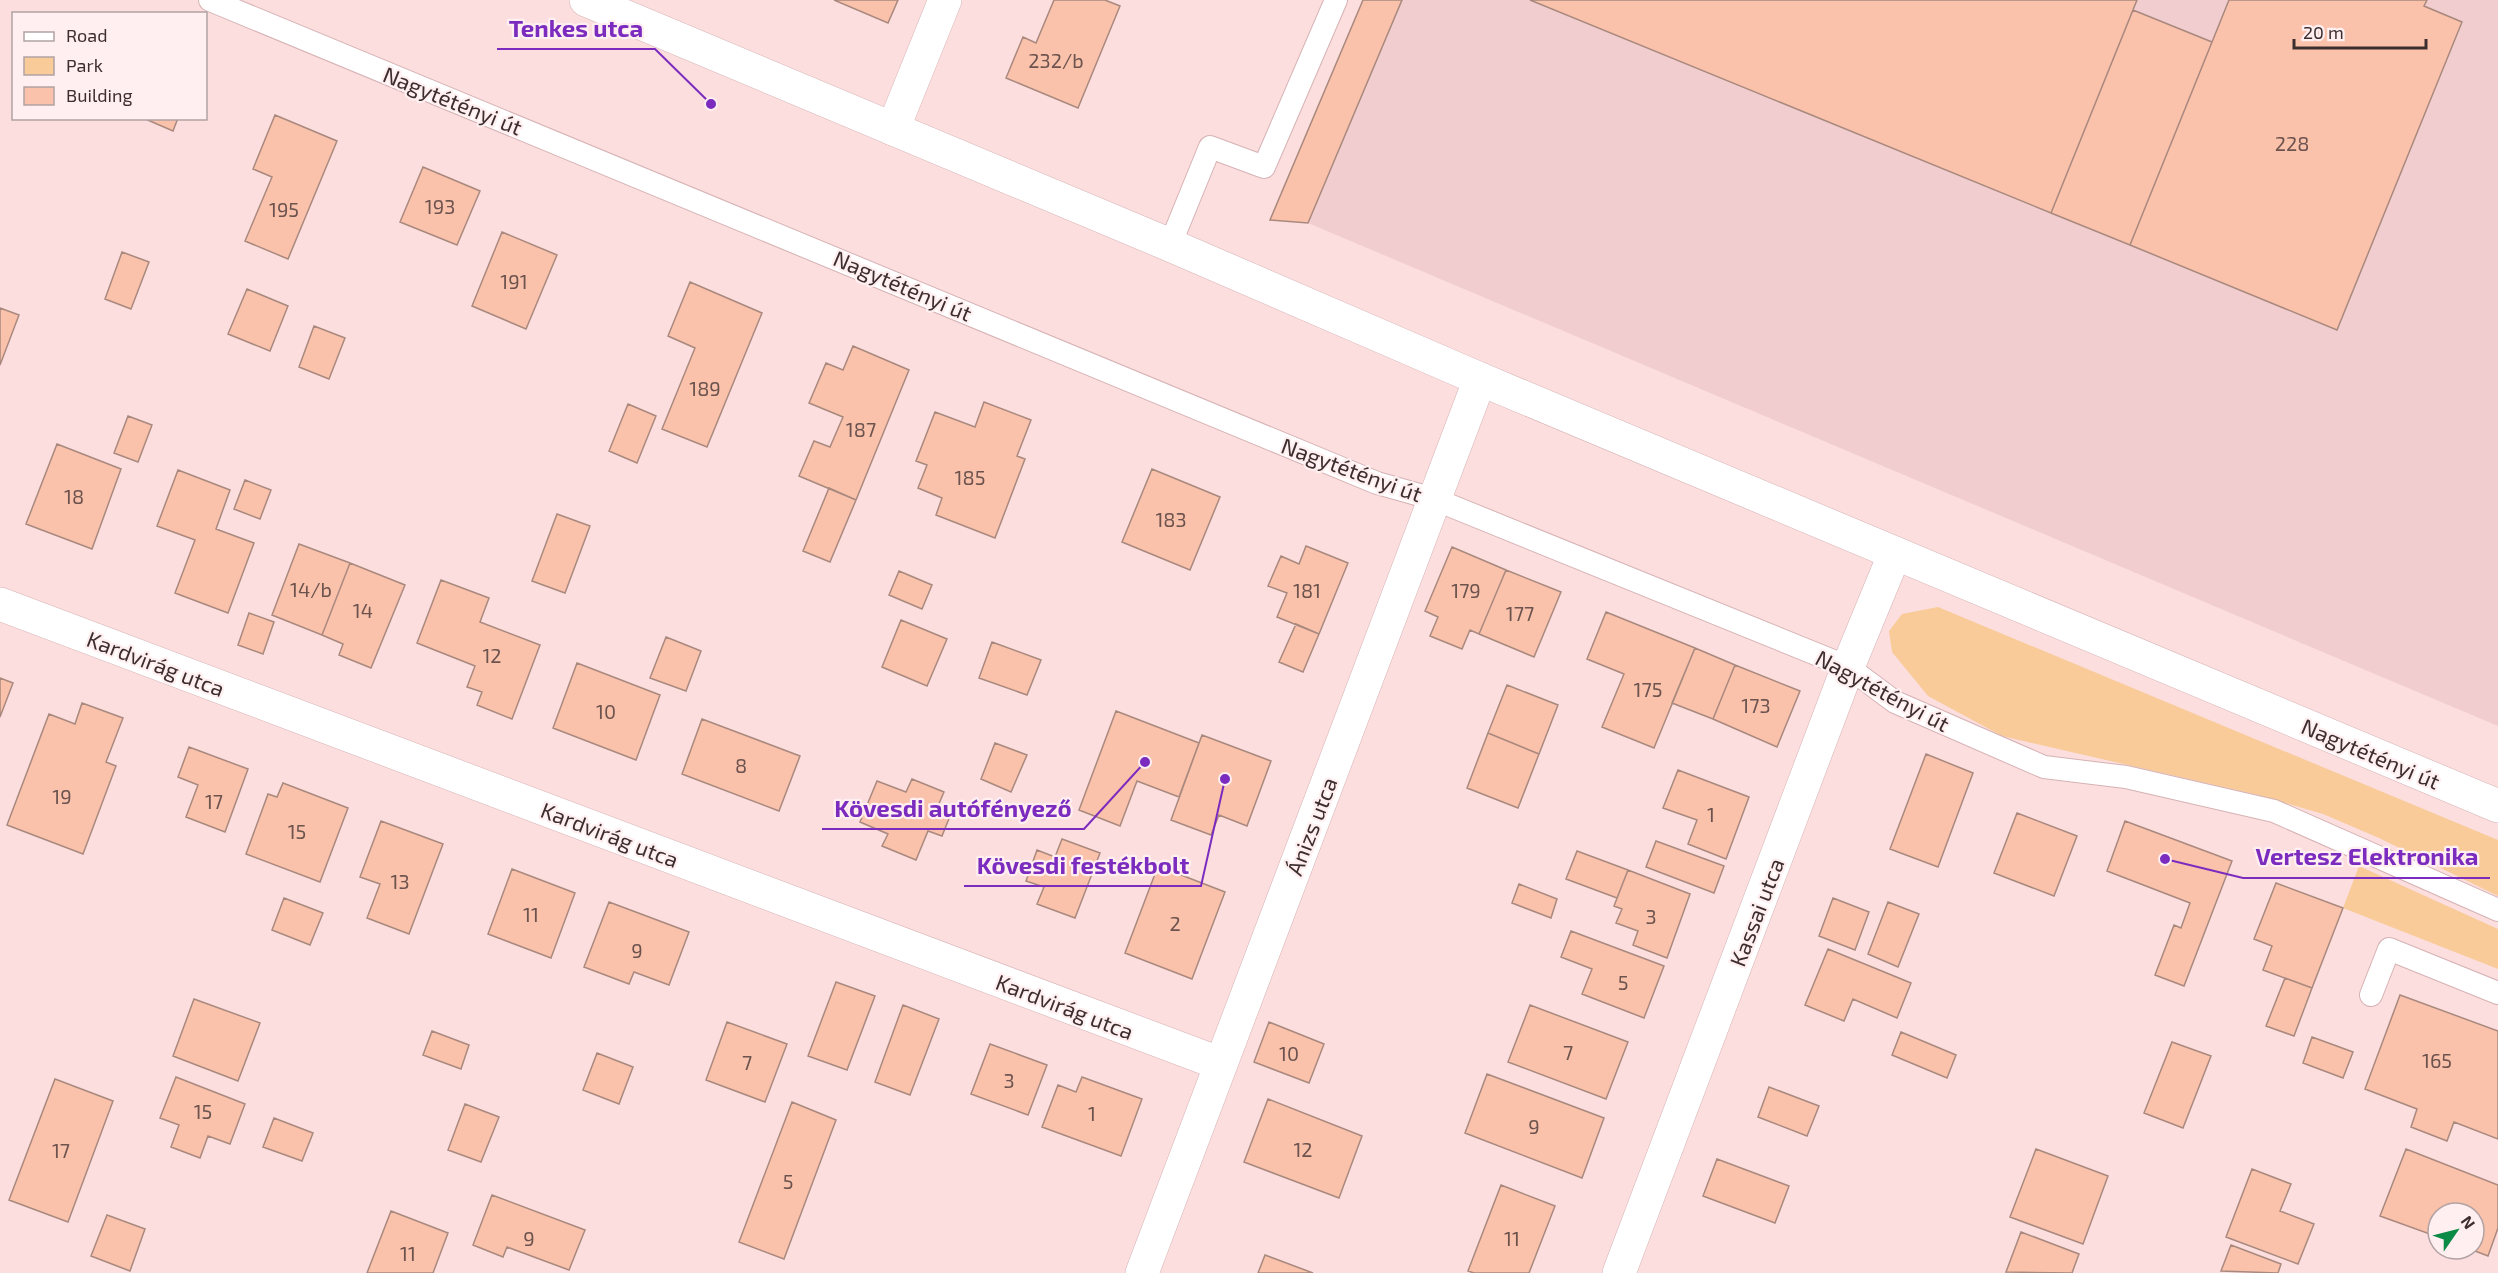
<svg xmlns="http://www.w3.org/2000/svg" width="2498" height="1273" font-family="'Exo 2',sans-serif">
<rect width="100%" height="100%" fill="#fcdedf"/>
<path fill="#f1cdcf" d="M1402,0H2498V726L1308,223Z"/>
<path fill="#f8cb99" d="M1938,607L2498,840V896L2379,838L2323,814L2258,795L2002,736L1928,696L1892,652L1889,631L1902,614Z
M2359,866L2498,929V969L2343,908Z"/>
<path fill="#fac1ab" stroke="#a9897e" stroke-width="1.5" d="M834,0H898L888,23Z
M1054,0H1105L1120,6L1078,108L1006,78L1023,37L1036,43Z
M1363,0H1402L1308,223L1270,220Z
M1530,0H2137L2051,213Z
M2229,0H2427L2424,6L2462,22L2337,330L2130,245Z
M2133,10L2212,42L2130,245L2051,213Z
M275,115L337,141L288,259L245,241L272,177L253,169Z
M143,118H178L173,131Z
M423,167L480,191L457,245L400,222Z
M502,232L557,255L526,329L472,306Z
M122,252L149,262L131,309L105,299Z
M690,282L762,313L707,447L662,429L695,348L668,336Z
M247,289L288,306L270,351L228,334Z
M0,308L19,315L0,365Z
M314,326L345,338L329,379L299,367Z
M853,346L909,370L856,500L799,476L814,441L830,447L843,417L809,403L826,363L843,370Z
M984,402L1031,420L1017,456L1025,459L995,538L936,515L942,498L918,488L927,465L916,461L935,412L975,427Z
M628,404L656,416L637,463L609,451Z
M128,416L152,425L138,462L114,453Z
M57,444L121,469L92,549L26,524Z
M1152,469L1220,497L1190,570L1122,542Z
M178,470L230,490L216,529L254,543L228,613L175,593L195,540L157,526Z
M245,480L271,490L260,519L234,509Z
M829,488L856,500L830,562L803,551Z
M557,514L590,526L565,593L532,581Z
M299,544L350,563L322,635L272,615Z
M1306,546L1348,563L1319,634L1277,617L1287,593L1268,586L1281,556L1299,564Z
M1452,547L1506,570L1479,634L1470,630L1462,649L1430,636L1438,617L1425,611Z
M350,563L405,585L371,668L339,655L343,644L322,635Z
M1506,570L1561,592L1534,657L1479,634Z
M899,571L932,585L922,609L889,595Z
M441,580L489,598L480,622L540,645L512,719L477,705L482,692L467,687L475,666L417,643Z
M1606,612L1695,648L1654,748L1602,727L1624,674L1587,659Z
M249,613L274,622L263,654L238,645Z
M901,620L947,639L927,686L882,667Z
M1296,624L1319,634L1303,672L1279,662Z
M666,637L701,651L686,691L650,678Z
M992,642L1041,660L1027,695L979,678Z
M1695,648L1735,665L1713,719L1672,703Z
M577,663L660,695L636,760L553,728Z
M1735,665L1800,691L1777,747L1713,719Z
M0,678L13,683L0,717Z
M1507,685L1558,705L1539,754L1488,733Z
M82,703L123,718L106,762L116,766L83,854L7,825L49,714L75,724Z
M1116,711L1199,743L1179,797L1137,781L1120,826L1079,810Z
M702,719L800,756L779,811L682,774Z
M1488,733L1539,754L1518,808L1467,788Z
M1202,735L1271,761L1247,826L1219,815L1211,835L1171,820Z
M995,743L1027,755L1011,792L981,779Z
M189,747L248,769L225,832L186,817L198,785L178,777Z
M1926,754L1973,773L1938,867L1890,849Z
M1678,770L1749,797L1726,859L1688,844L1697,820L1663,808Z
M912,779L944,792L938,806L952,811L942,836L928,831L916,860L882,846L888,834L860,822L877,781L906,792Z
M283,783L348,808L320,882L246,854L268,794L277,797Z
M2017,813L2077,836L2054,896L1994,873Z
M381,821L443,844L409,934L367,918L380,884L360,877Z
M2125,821L2232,861L2184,986L2155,975L2174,925L2181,928L2190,903L2107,871Z
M1062,839L1100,853L1075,918L1037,904L1044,887L1026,881L1037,850L1055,857Z
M1656,841L1724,866L1714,893L1646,867Z
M1577,851L1628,870L1617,898L1566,879Z
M1158,866L1225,892L1192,979L1125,953Z
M512,869L575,893L551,958L488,934Z
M1628,870L1690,894L1667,958L1633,945L1638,931L1616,923L1622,909L1614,906Z
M2276,883L2343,908L2312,988L2263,970L2272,946L2254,939Z
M1519,884L1557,899L1551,918L1512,903Z
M284,898L323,913L310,945L272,930Z
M1833,898L1869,912L1855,950L1819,936Z
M609,902L689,932L669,985L634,972L629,984L584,967Z
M1888,902L1919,914L1898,967L1868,954Z
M1571,931L1664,966L1644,1018L1582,994L1592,969L1561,957Z
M1828,949L1911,983L1897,1018L1853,999L1844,1021L1805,1005Z
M2285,978L2312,988L2294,1036L2266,1026Z
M836,982L875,996L847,1070L808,1056Z
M2400,995L2498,1031V1139L2454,1122L2447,1141L2411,1127L2417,1109L2365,1089Z
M194,999L260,1023L238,1081L173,1056Z
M903,1005L939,1019L910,1095L875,1082Z
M1530,1005L1628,1042L1606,1099L1508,1062Z
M727,1022L787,1044L765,1102L706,1080Z
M1269,1022L1324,1044L1309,1083L1254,1062Z
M432,1031L469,1045L461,1069L423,1055Z
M1901,1032L1956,1055L1947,1078L1892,1055Z
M2312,1037L2353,1052L2343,1078L2303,1063Z
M2172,1042L2211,1056L2183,1128L2144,1113Z
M990,1044L1047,1065L1028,1115L971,1094Z
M597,1053L633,1067L619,1104L583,1090Z
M1487,1074L1604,1118L1582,1178L1465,1133Z
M176,1077L245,1104L230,1144L208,1136L200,1158L171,1147L179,1125L160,1118Z
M1082,1077L1142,1099L1121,1156L1042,1127L1058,1085L1076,1092Z
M55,1079L113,1101L68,1222L9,1200Z
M1769,1087L1819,1106L1807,1136L1758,1117Z
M1268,1099L1362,1136L1339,1198L1244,1162Z
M792,1102L836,1120L784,1259L739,1242Z
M465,1104L499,1117L481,1162L448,1150Z
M274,1118L313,1133L302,1161L263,1147Z
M2036,1149L2108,1176L2083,1244L2010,1217Z
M2406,1149L2498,1185V1228L2488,1256L2470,1249H2474V1213H2438V1237L2380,1216Z
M1717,1159L1789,1186L1775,1223L1703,1196Z
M2252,1169L2291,1184L2280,1211L2314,1224L2298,1264L2226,1237Z
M1501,1185L1555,1206L1529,1273H1474L1468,1271Z
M492,1195L585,1230L569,1270L507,1247L503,1257L473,1245Z
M391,1211L448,1233L433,1273H367Z
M107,1215L145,1229L130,1271L91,1256Z
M2021,1232L2079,1254L2072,1273L2006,1272Z
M2231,1245L2281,1264L2278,1273L2221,1271Z
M1265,1255L1313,1273H1258Z"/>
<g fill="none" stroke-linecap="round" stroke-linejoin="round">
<g stroke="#d6b2b4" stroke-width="24">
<path id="lane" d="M210,0L1377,483L1434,499L1848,667L1895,702L2044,767L2126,777L2274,811L2498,910
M1170,245L1210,147L1264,167L1336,0
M2371,995L2389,949L2498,993"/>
</g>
<g stroke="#d6b2b4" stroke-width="34">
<path id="street" d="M893,129L945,0
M0,604L1221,1064
M1142,1273L1480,379
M1619,1273L1848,667L1895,553"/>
</g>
<g stroke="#d6b2b4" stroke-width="34">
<path id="secondary" d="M586,0L1170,245L1480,379L2498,806"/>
</g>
<use href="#lane" stroke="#fff" stroke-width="22"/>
<use href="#street" stroke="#fff" stroke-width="33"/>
<use href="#secondary" stroke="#fff" stroke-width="33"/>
</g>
<g text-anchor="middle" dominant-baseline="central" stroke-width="4.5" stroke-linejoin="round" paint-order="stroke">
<g font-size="20" fill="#6c534e">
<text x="1056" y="60">232/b</text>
<text x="2292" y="143">228</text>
<text x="440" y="206">193</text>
<text x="284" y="209">195</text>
<text x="514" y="281">191</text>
<text x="705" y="388">189</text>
<text x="861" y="429">187</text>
<text x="970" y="477">185</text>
<text x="74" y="496">18</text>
<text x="1171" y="519">183</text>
<text x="311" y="589">14/b</text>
<text x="1307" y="590">181</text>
<text x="1466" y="590">179</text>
<text x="363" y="610">14</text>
<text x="1520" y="613">177</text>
<text x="492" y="655">12</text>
<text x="1648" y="689">175</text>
<text x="1756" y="705">173</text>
<text x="606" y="711">10</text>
<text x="741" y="765">8</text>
<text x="62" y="796">19</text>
<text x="214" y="801">17</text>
<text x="1711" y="814">1</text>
<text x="297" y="831">15</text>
<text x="400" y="881">13</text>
<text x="531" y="914">11</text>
<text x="1651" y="916">3</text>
<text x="1175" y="923">2</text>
<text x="637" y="950">9</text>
<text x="1623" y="982">5</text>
<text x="1568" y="1052">7</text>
<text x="1289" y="1053">10</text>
<text x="2437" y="1060">165</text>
<text x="747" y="1062">7</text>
<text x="1009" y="1080">3</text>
<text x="203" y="1111">15</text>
<text x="1092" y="1113">1</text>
<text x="1534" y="1126">9</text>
<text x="1303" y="1149">12</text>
<text x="61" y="1150">17</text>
<text x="788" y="1181">5</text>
<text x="529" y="1238">9</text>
<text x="1512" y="1238">11</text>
<text x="408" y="1253">11</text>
</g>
<g font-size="22" fill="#3c2e2f" stroke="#ffeff0">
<text transform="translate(453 100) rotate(22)">Nagytétényi út</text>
<text transform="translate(903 285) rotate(23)">Nagytétényi út</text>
<text transform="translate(1352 469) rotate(20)">Nagytétényi út</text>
<text transform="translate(156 663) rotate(21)">Kardvirág utca</text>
<text transform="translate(1883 690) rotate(28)">Nagytétényi út</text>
<text transform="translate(2371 753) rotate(23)">Nagytétényi út</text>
<text transform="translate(1311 826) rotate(-69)">Ánizs utca</text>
<text transform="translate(610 834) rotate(21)">Kardvirág utca</text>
<text transform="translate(1756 912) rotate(-69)">Kassai utca</text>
<text transform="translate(1065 1006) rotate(21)">Kardvirág utca</text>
</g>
</g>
<path fill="none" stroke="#7b2cbf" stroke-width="2" d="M711 104L655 49H497M1145 762L1084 829H822M2165 859L2243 878H2490M1225 779L1201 886H964"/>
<g fill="#7b2cbf" stroke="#ffeff0" stroke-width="2">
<circle cx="711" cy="104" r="6"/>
<circle cx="1145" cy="762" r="6"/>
<circle cx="2165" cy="859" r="6"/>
<circle cx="1225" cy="779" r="6"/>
</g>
<g font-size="24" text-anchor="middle" font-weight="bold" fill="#7b2cbf" stroke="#ffeff0" stroke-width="4.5" stroke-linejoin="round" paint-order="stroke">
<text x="576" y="37">Tenkes utca</text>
<text x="953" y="817">Kövesdi autófényező</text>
<text x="2367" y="865">Vertesz Elektronika</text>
<text x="1083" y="874">Kövesdi festékbolt</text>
</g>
<rect x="12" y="12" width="195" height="108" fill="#ffeff0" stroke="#b1a2a3" stroke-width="1.5"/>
<rect x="24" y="32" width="30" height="9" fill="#ffffff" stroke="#b1a2a3" stroke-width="1.5"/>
<text x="66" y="42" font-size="18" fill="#3c2e2f">Road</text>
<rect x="24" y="57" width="30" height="18" fill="#f8cb99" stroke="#b1a2a3" stroke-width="1.5"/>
<text x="66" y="72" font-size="18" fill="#3c2e2f">Park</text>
<rect x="24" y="87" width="30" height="18" fill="#fac1ab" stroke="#b1a2a3" stroke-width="1.5"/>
<text x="66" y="102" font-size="18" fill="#3c2e2f">Building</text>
<g transform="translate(2456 1231) rotate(55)"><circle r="28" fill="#ffeff0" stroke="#b1a2a3" stroke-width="1.5"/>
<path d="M0-4.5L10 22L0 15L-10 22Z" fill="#0c8b47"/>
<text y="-9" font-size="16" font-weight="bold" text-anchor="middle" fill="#3c2e2f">N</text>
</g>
<path d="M2294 39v9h132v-9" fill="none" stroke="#3c2e2f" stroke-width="3"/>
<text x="2303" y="39" font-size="18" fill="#3c2e2f" stroke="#ffeff0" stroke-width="4.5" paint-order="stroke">20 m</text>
</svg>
